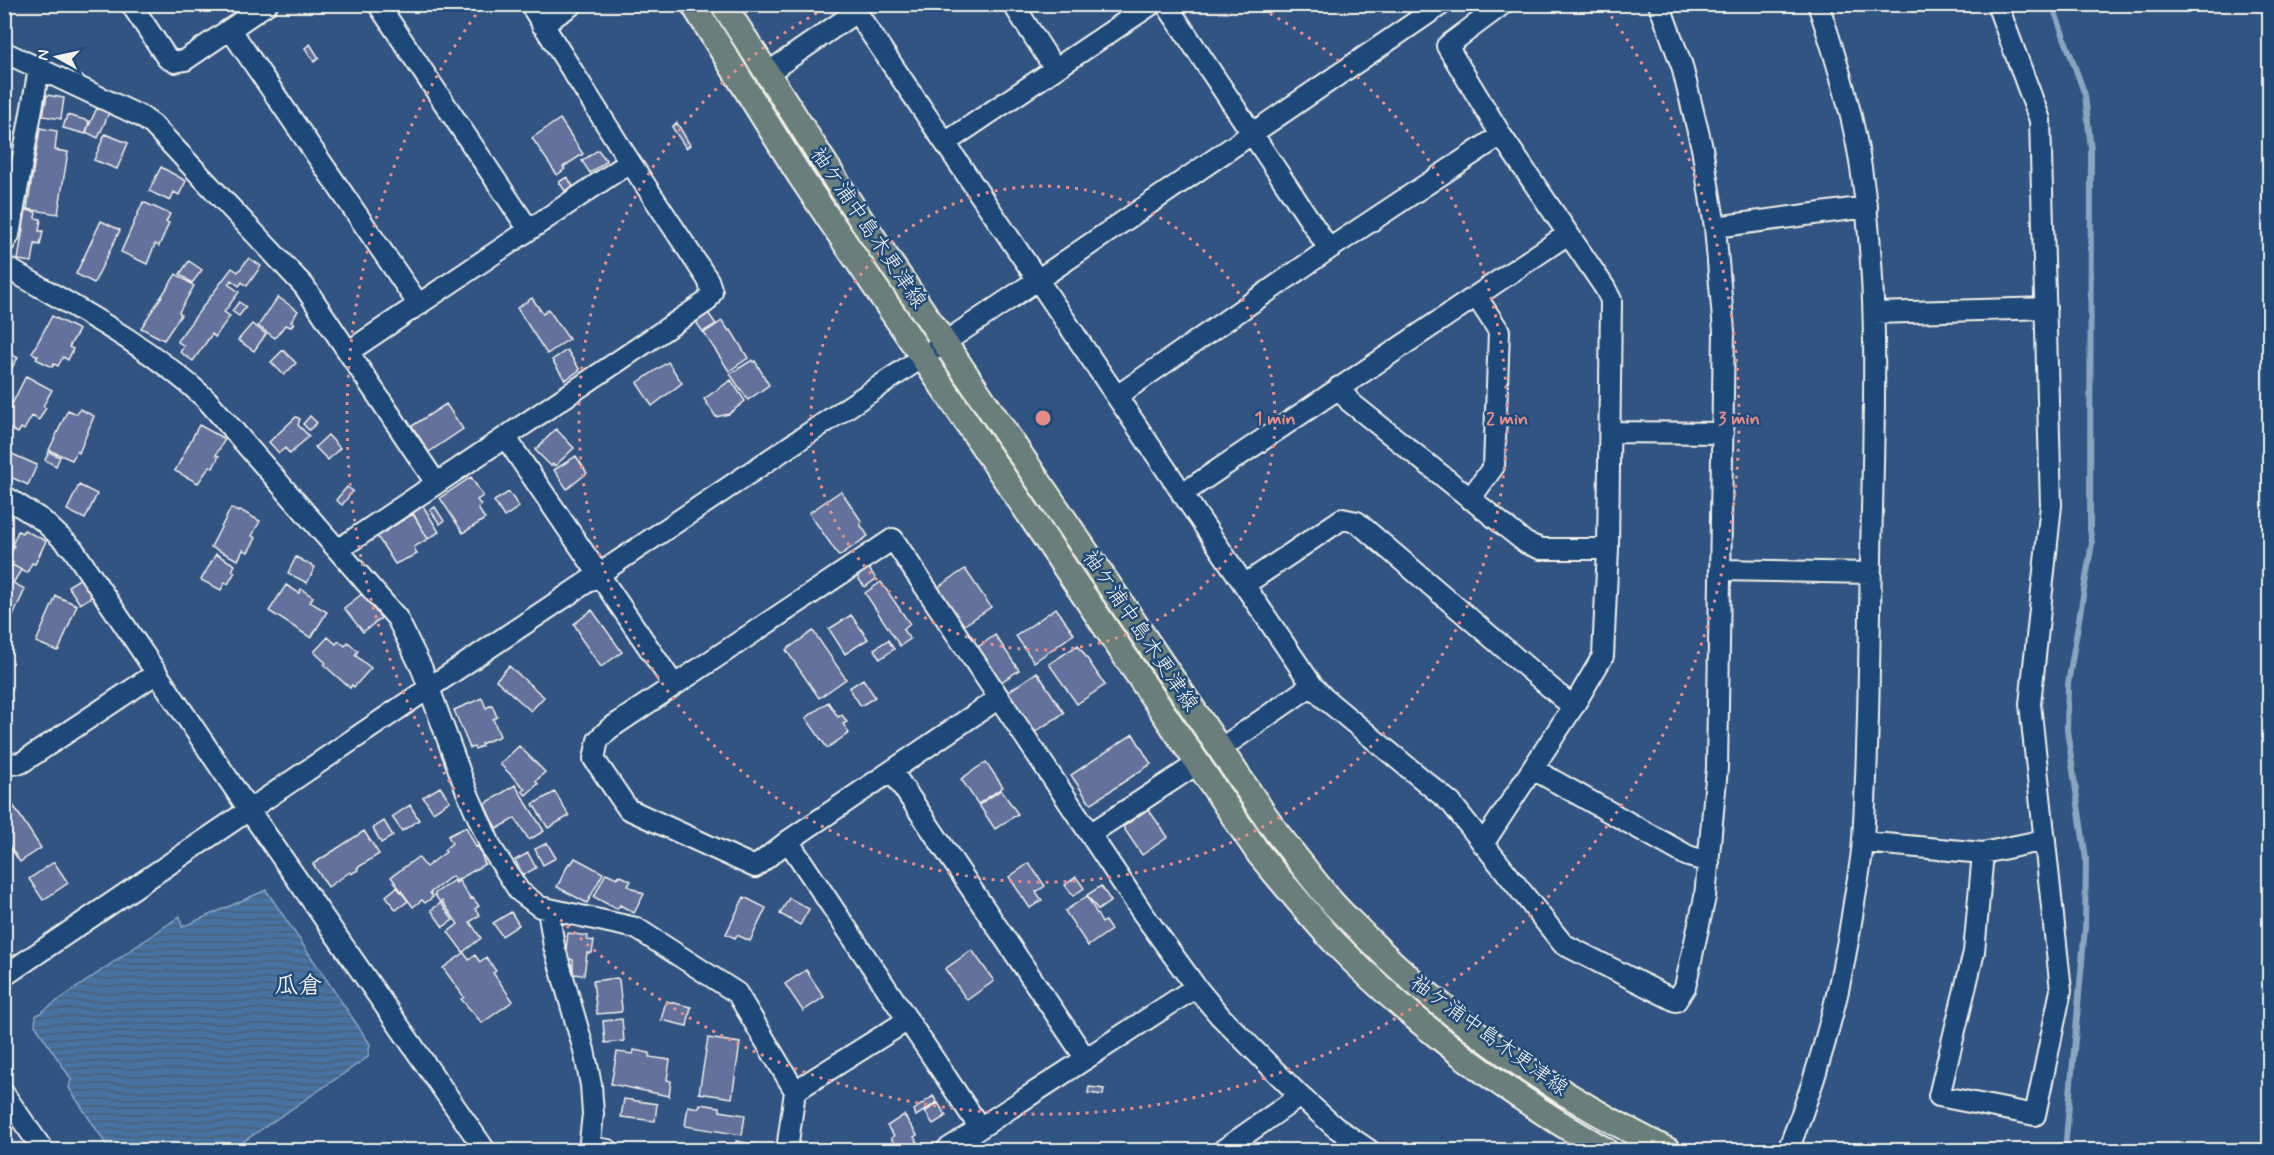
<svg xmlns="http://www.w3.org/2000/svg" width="2274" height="1155" font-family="Mynerve,'Klee One',sans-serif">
<defs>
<pattern id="water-rules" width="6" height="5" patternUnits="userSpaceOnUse" patternTransform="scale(1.5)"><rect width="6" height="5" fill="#4773a2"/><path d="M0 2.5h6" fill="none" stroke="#485e74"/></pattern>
</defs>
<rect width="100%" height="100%" fill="#325483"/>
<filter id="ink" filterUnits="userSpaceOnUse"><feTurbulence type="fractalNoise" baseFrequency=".0167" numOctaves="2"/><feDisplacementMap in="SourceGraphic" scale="12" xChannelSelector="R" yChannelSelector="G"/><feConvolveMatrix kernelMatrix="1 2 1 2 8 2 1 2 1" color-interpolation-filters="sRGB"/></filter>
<g filter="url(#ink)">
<path fill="url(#water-rules)" stroke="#8ca5be" stroke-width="1.5" d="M266,890L370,1044L368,1057L231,1150H120L115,1143L108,1147L69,1088L71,1079L35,1025L36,1016L180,916L182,927Z"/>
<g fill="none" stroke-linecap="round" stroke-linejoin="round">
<path stroke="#8ca5be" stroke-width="6" d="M2052,4L2085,95L2091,149L2090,530L2092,543L2068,684L2067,730L2086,859L2085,928L2065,1150"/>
</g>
<path fill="#63719c" stroke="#f4f1e8" stroke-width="1.5" d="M310,44L319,58L314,62L305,48Z
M47,95L64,98L61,119L43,116Z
M97,108L109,113L98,138L86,132Z
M67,115L89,121L86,134L63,128Z
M560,119L583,154L563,167L565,169L557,175L532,138Z
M677,123L690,145L686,148L672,127Z
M40,128L57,131L55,150L68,152L58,214L27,209Z
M105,134L128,143L117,169L94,160Z
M598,150L607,161L590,173L582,161Z
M161,167L186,181L179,195L174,192L170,201L149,191Z
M567,177L573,186L565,191L559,182Z
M143,202L170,214L166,222L169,223L159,246L155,244L147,264L121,252Z
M26,210L36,212L35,218L41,219L39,231H43L40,245L35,244L32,262L18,260Z
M101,221L120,230L94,283L76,274Z
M249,258L261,266L247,286L242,282L239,286L231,280L228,284L239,292L224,312L230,316L215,337L212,334L193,361L180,352L184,346L177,341L232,268L238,272Z
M189,261L202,270L192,283L180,274Z
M176,274L194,286L179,312L181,315L164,340L141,328Z
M278,297L298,311L291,322L294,323L291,327L285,325L275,338L258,326Z
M532,298L543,314L548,309L569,339L547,354L517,308Z
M239,302L246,307L239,316L232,311Z
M706,310L716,324L703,332L694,319Z
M52,316L79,330L69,347L73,349L68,360L63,357L58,366L54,364L52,367L36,359L38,356L32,353Z
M722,321L729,331L731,330L748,358L729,371L704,333Z
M252,324L266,334L254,351L238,340Z
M4,350L18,358L4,380Z
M283,350L296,363L284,375L271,362Z
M567,350L580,370L565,380L552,360Z
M752,360L753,362L755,361L769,385L748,400L730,374Z
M668,362L682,383L652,406L637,383Z
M26,376L52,390L43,406L46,408L39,420L32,416L24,430L21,428L18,433L4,426V420Z
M731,380L745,401L729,414L716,417L704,399Z
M446,404L463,429L429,452L412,426Z
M80,409L94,416L79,453L77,451L72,460L49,450L68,410L77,414Z
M310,416L317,423L309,430L303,424Z
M296,417L300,419L298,425L309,436L290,454L285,448L279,453L269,442Z
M199,425L225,439L216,455L219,456L213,468L210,466L198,483L175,471Z
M556,429L574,448L555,466L553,464L551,466L535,450Z
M328,435L340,448L328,460L315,447Z
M49,452L60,457L56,466L45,460Z
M12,454L37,465L28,485L4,474Z
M576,456L587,473L567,489L554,470Z
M471,477L483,496L477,500L481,505L478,508L485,519L463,533L440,498Z
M79,485L97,494L85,519L67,510Z
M347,487L353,491L342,505L336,500Z
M841,491L862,522L860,524L868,536L839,556L809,513Z
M509,492L519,507L504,517L494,501Z
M423,506L439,532L428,539L413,513Z
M435,507L444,521L440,524L430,510Z
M231,508L238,512L240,510L260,521L252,536L256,538L248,552L243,550L238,560L211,547Z
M413,514L428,539L414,547L417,554L395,564L377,536Z
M24,530L46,541L35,564L32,563L27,573L21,570L13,583L25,589L5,634L4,579L13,563L8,561L14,546L12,545L18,531L22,533Z
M24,530L46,541L35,564L32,563L27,573L12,565L13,563L8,561L14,546L12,545L18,531L22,533Z
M216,554L235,565L232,571L235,572L228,584L225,582L221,590L201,580Z
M296,557L315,567L307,583L288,573Z
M868,567L876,579L865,587L856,576Z
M965,569L991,607L963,626L937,588Z
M81,578L93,596L80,604L68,586Z
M881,582L910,624L903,630L910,639L900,646L865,593Z
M286,585L299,593L301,589L313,597L310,602L327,612L311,638L269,611Z
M362,594L381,618L363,632L344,608Z
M56,596L77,605L59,650L57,651L36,642Z
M1056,608L1074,634L1034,662L1016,636Z
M592,610L622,652L601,667L580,637V634L574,624Z
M851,615L868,639L845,654L829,629Z
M813,631L846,679L819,698L786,650Z
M995,635L1019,670L998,684L974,650Z
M328,637L336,644L339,641L345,646L348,642L358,651L355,655L371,668L354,687L352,685L350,688L324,665L326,663L314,652Z
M888,640L894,649L880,659L874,649Z
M1078,645L1105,685L1077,704L1049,664Z
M509,666L544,697L531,711L496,680Z
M1037,672L1064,713L1035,732L1008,692Z
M863,679L875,697L861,706L849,688Z
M482,698L486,708L492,705L497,717L493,719L500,736L481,744L482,746L475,749L474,747L470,748L454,710Z
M828,702L838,717L842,715L847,722L843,724L849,733L827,748L806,718Z
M1133,734L1151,764L1092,803L1089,802L1071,775Z
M519,746L545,772L536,781L538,784L526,795L522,791L525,789L500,764Z
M986,762L1003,787L978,804L961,779Z
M515,785L544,831L529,840L515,818L497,829L483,805Z
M440,787L450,801L433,812L423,797Z
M1001,790L1018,814L995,829L979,805Z
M555,792L569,816L548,828L533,804Z
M11,802L41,848L20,862L4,838V806Z
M410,805L419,820L402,831L392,817Z
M1148,809L1168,837L1142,855L1123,827Z
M384,821L393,836L381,843L373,828Z
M466,827L476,847L478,846L485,864L456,881L452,876L430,893L433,897L425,903L422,900L413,907L391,877L418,857L426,867L446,852L444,850L452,843L448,836Z
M364,831L379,854L357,868L358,870L351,874L350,872L328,887L313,864Z
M547,843L556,858L543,865L535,849Z
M528,853L536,868L523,875L515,860Z
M575,858L603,873L587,903L557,887L569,863L571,864Z
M54,862L68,883L43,900L29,879Z
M1029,863L1045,886L1036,892L1042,900L1030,908L1009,877Z
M606,873L617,878L619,875L631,881L628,886L644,894L634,913L620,905L617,909L594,897Z
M1076,877L1084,888L1073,896L1065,885Z
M454,880L456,883L459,881L471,899L473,898L479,906L475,909L480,915L470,922L481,938L463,952L448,932L458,924L442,901L440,902L434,894Z
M1101,886L1111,901L1098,910L1087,895Z
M397,887L408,901L396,910L386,896Z
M1087,896L1102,923L1105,921L1111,930L1088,946L1065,911Z
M744,897L766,908L750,941L737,935L735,938L726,934Z
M789,898L809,909L800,925L780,914Z
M441,903L453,920L443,927L431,910Z
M511,912L519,925L502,936L493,923Z
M568,933L588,936L587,940L594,941L592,953H587L584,975L573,974V960L565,957Z
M972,950L994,981L967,1000L945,969Z
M464,953L469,960L475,955L480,962L486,957L496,971L493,973L513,1001L482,1023L461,999L464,997L443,968Z
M806,970L824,997L803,1011L785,984Z
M617,978L619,980L622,1009L621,1012L597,1014L593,981Z
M666,1001L691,1007L687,1026L661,1020Z
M622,1019L624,1041L605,1043L603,1021Z
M708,1038L740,1043L732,1098L699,1093Z
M634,1050L650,1053L649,1057L670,1060L667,1080L671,1081L669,1096L611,1084L617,1052L633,1054Z
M1089,1087L1104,1089L1103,1095L1088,1093Z
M933,1096L937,1102L916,1116L914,1110Z
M624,1099L657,1104L655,1121L621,1117Z
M938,1103L946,1116L933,1124L925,1112Z
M700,1104L720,1107V1111L745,1115L742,1135L685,1126L688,1106L699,1108Z
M904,1115L917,1135L914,1137L921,1148L918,1150H898L891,1138L894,1136L887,1126Z
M736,1141L758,1145V1150H735Z"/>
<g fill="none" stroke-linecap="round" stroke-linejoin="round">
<g stroke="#f4f1e8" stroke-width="24">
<path id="minor" d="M131,4L167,58L175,62L185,60L267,4
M378,4L529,230
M851,4L1312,685L1324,698L1451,803L1563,944L1676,1001L1685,987L1705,897L1717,768L1724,331L1715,227L1702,148L1682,66L1659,4
M1013,4L1055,69
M1166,4L1329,249
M542,25L573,4
M230,29L419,305
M4,52L142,117L153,125L304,286L436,483
M766,74L856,12
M945,143L1152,4
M1715,227L1867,207
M4,243L9,235L39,69
M4,266C74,307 147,344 207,400L397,618L422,669L467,792L492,849L519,891L540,907L636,928L737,993L795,1091L787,1150
M1874,313L2046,308
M348,352L630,162
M1339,387L1350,402L1526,543L1541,549H1608
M1117,396L1329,249L1501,135
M1610,432L1723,433
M506,438L674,685
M1182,494L1568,234
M4,496L42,520L73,549L249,810L485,1150
M1470,499L1494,466L1499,331L1476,296
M339,549L706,302L712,292L708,280L630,162L530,4
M1720,570L1871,573
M1244,585L1342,519L1357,522L1573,707
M999,698L788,841L755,867L628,809L594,759L598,740L609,729L893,539L1144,915L1196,987L1220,1016L1300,1096L1335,1127L1369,1150
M1220,749L1312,685
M4,761L9,764L21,763L157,673
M1533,769L1688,856L1709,862
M892,771L1086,1059
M1090,834L1197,764
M788,841L980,1128
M1863,842L1983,853L2045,840
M1483,844L1573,707L1603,656L1608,549L1611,300L1605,288L1501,135L1447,46L1503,4
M1983,853L1974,952L1939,1096L2035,1115L2061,990L2030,704L2051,505L2040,120L1997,4
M548,909L554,946L584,1050L591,1085L593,1114L589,1150
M4,976L429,688L1039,279L1442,4
M795,1091L908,1020
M4,1094L43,1150
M589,1147L608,1150
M946,1150L1196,987
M1223,1150L1300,1096
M1788,1150C1820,1071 1842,988 1854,903C1857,882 1862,860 1863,839C1869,746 1869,652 1871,559C1873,429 1881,297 1861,168C1853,113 1836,57 1818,4"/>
</g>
<g stroke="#f4f1e8" stroke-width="28">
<path id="major" d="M693,4L800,176L1259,854C1284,884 1309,915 1336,944C1415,1025 1507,1094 1605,1150
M723,4L860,218L1277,833C1295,855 1312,879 1331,901C1342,914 1355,925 1366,937C1452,1023 1559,1097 1668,1150"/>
</g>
<use href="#minor" stroke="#1f4a7a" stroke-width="20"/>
<use href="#major" stroke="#6a7f7c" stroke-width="24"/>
</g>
</g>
<g fill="none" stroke="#e58c88" stroke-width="3" stroke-dasharray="3 6">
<circle cx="1043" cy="418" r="232"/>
<path d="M1254 5A464 464 0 1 1 832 5"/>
<path d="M1606 9A696 696 0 1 1 480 9"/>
</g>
<g text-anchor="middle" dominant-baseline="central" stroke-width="5" stroke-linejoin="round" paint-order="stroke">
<g font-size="21" fill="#f4f1e8" stroke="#1f4a7a">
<text transform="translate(868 228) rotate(56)">袖ケ浦中島木更津線</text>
<text transform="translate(1140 631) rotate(56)">袖ケ浦中島木更津線</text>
<text transform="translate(1489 1036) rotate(36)">袖ケ浦中島木更津線</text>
</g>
<g font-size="24" font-weight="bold" fill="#f4f1e8" stroke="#1f4a7a">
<text x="298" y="986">瓜倉</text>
</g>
</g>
<circle cx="1043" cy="418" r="9" fill="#e58c88" stroke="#1f4a7a" stroke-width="3"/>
<g font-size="18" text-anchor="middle" font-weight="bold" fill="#e58c88" stroke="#1f4a7a" stroke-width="5" stroke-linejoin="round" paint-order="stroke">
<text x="1275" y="424">1 min</text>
<text x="1507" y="424">2 min</text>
<text x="1739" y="424">3 min</text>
</g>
<rect width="2274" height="1155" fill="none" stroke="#1f4a7a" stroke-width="24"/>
<rect x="12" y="12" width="2250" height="1131" fill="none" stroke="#f4f1e8" stroke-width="2" filter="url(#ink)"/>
<g transform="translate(57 57) rotate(278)" stroke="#1f4a7a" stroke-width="4.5" paint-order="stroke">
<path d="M0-4.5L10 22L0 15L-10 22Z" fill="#f4f1e8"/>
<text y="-9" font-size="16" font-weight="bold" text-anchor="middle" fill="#f4f1e8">N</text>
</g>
</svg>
